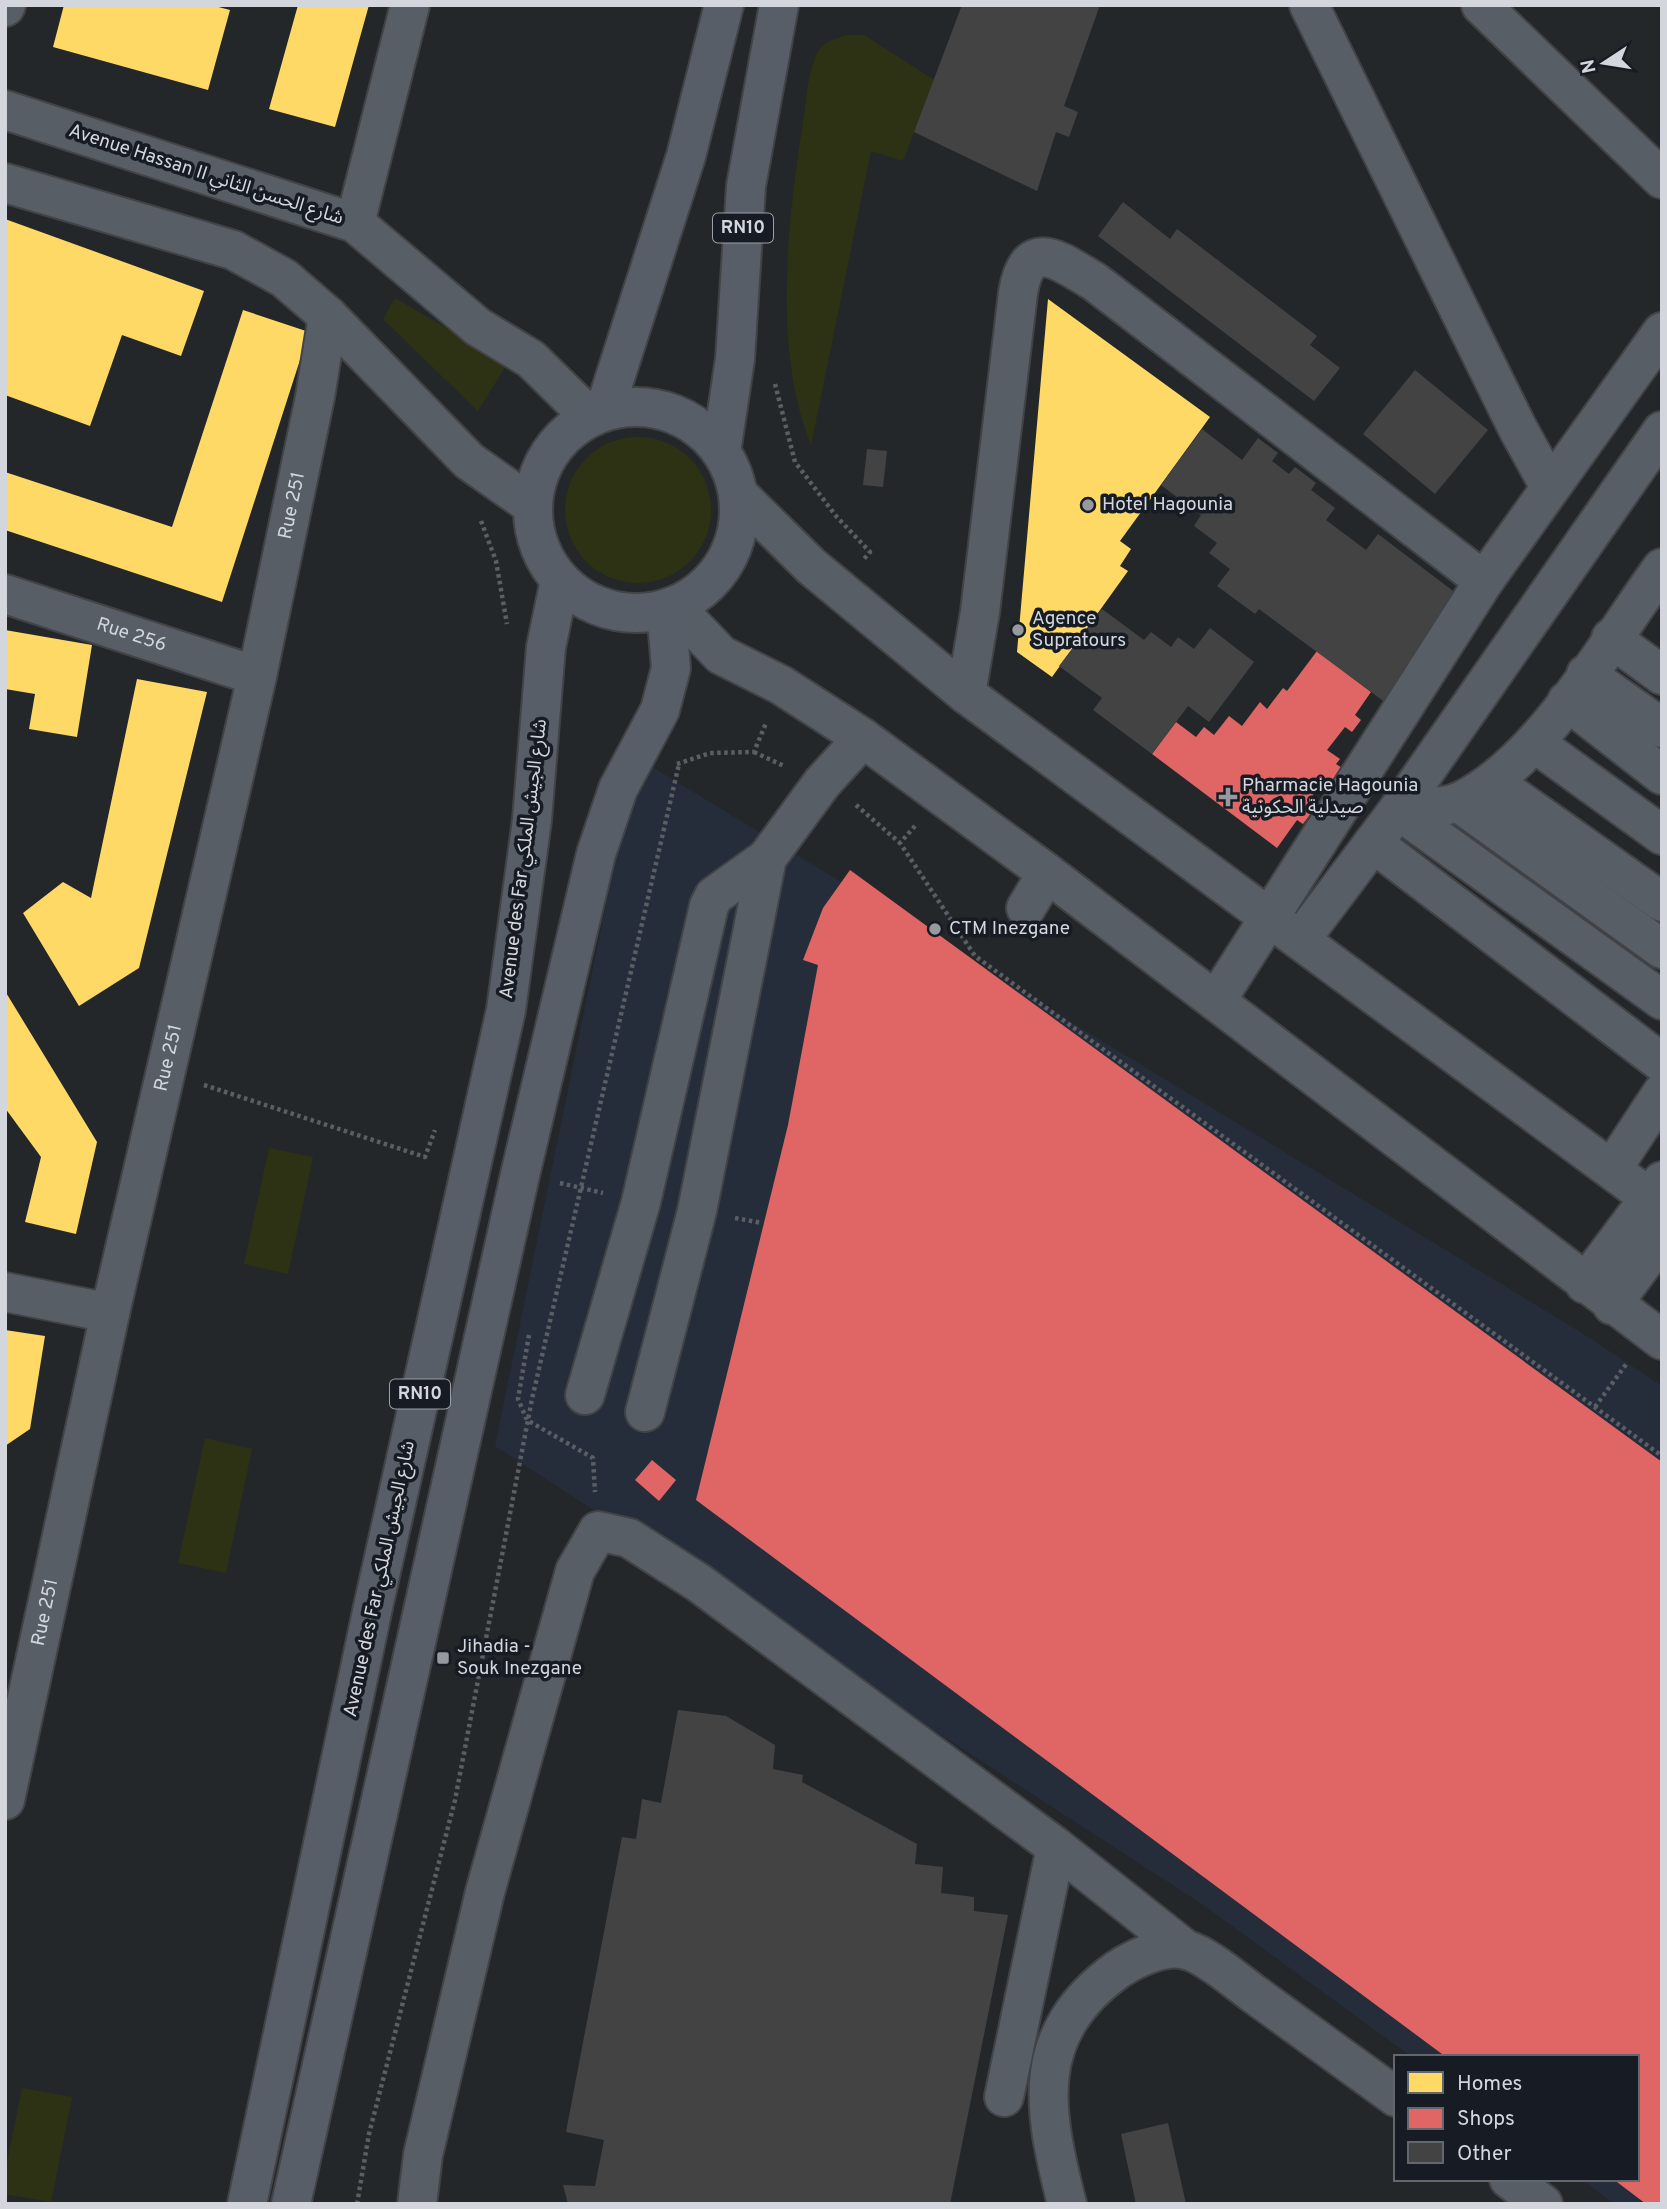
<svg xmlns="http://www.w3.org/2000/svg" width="1667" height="2209" font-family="Overpass,'Noto Sans Arabic',sans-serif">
<rect width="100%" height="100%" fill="#24272a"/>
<path fill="#252d3a" d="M649,765L1585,1335L1662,1386V2204H1615L1581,2179H1637V2057H1412L1202,1904L495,1446L621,831Z"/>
<path fill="#2e3214" d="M848,35H864L934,80L903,161L871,151L811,445C772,347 788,223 803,122C807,100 807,68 820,49C826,40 838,38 848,35Z
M395,298L507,364L478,411L383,319Z
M565 510a73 73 0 1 1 146 0a73 73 0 1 1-146 0Z
M269,1148L313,1157L288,1274L244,1264Z
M205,1438L252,1449L226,1573L178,1563Z
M22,2088L72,2097L51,2202L5,2194V2173Z"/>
<path fill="#ffd966" d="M64,5H211L230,10L208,90L53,47Z
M298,5H369L335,127L269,109Z
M5,219L204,291L181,356L122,335L90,426L5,395Z
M1048,299L1210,417L1120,541L1131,549L1120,566L1128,571L1052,677L1017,652Z
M243,310L309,332L222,602L5,530V472L172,527Z
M5,630L92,645L77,737L29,729L35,694L5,689Z
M137,679L207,692L139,968L79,1006L23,913L63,882L91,898Z
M5,991L97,1142L76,1234L25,1222L41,1157L5,1108Z
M5,1330L45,1336L30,1429L5,1446Z"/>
<path fill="#e06666" d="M1317,651L1371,692L1355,715L1361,720L1352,732L1345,727L1327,750L1340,759L1336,764L1345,770L1332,786L1324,780L1311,798L1318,804L1303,824L1297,820L1277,848L1152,754L1176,722L1196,737L1204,727L1214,735L1229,716L1242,726L1260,702L1267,709L1283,688L1287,691Z
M850,870L1662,1462V2204H1646L1613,2179H1637V2057H1446L696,1500L788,1125L818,965L803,960L823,908Z
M652,1460L676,1480L659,1501L635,1480Z"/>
<path fill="#434344" d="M962,5H1100L1064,106L1078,112L1069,137L1056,132L1037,191L914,132Z
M1123,202L1170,239L1177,229L1317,336L1310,345L1340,368L1314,401L1098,236Z
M1415,370L1488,430L1435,494L1363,434Z
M1202,429L1242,460L1258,438L1278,453L1272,461L1289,474L1295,467L1316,483L1311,490L1335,508L1326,520L1366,550L1378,534L1461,597L1390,706L1259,609L1255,614L1217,586L1230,569L1209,553L1217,543L1194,526L1201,515L1161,485Z
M867,449L887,451L883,487L863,485Z
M1102,609L1144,640L1151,632L1171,647L1178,637L1194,649L1210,628L1254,662L1209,722L1188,706L1152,754L1093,710L1102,698L1059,666Z
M678,1710L726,1716L775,1745L773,1769L803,1775L802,1782L917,1844L915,1864L943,1867L941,1893L974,1897V1911L1008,1915L950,2204H568L563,2185L595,2186L604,2140L566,2132L622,1837L636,1839L642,1799L661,1803Z
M1168,2123L1186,2204H1136L1121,2134Z"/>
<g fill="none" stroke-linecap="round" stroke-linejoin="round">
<g stroke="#414346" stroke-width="42">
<g id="minor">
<path d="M1309,5L1517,427L1550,487"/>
<path d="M1481,5L1662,179"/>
<path d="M5,7L6,5"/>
<path d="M5,110L355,223L478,327L531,359L590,417"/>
<path d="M5,183L233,250L284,278L328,316L469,461L533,506"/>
<path d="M355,223L410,5"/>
<path d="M1662,431L1398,810L1662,1000"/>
<path d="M739,495L811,566L966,694L1662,1207"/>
<path id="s1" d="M5,594L257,676"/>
<path d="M675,607L721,655L781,685L863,738L1047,873L1662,1340"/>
<path d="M1611,638L1662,675"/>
<path d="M1586,674L1662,728"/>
<path d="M966,694L980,612L1018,293C1028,233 1061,262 1095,282L1484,581"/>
<path d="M1567,701L1662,775"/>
<path d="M1536,744L1662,835"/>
<path d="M1493,782L1662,902"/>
<path d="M1458,802L1662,949"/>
<path d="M1373,843L1662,1063"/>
<path d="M1026,908L1047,873"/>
<path d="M1301,939L1398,810C1417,807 1444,809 1461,801C1543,760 1608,642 1662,568"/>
<path d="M1216,1001L1484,581L1662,332"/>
<path d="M1612,1169L1662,1093"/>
<path d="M1585,1284L1662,1181"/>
<path d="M5,1292L110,1313"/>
<path d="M1612,1305L1662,1237"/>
<path d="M585,1395L641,1202L709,906L714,896L767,858"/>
<path d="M645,1412L697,1211L767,858L822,783L863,738"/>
<path id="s2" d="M5,1800L110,1313L257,676L315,397L328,316"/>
<path d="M1004,2097L1056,1847"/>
<path d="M1509,2179L1543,2204"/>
<path d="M417,2204L423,2155L485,1892L575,1571L598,1531L629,1538L699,1583L1056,1847L1186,1950"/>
<path d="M1067,2204C1043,2109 1028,2035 1117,1970C1135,1958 1165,1944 1187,1950C1208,1956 1236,1981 1254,1994C1301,2028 1348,2062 1396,2097"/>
</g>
</g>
<g stroke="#414346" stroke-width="42">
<path id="major" d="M533 510a103 103 0 1 1 206 0a103 103 0 1 1-206 0Z
M604,412L686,156L724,5
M721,452L735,359L746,186L779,5
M247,2204L373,1607L506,1010L532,820L546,647L560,580
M291,2204L520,1175L596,854L618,789L660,710L671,668L666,609"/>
</g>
<path stroke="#5a5e65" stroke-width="4.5" stroke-dasharray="3.5 3.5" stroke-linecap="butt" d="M775,384L795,462L836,516L870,552L863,560
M481,521L496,561L507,624
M754,752L784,766
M677,764L710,753L754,752L766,723
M856,805L900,843
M915,826L900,843L975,956L1662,1456
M204,1085L425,1157L435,1130
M560,1183L603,1193
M735,1218L762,1223
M529,1335L518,1399L527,1420L593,1458L595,1492
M1595,1407L1627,1363
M357,2204L369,2134L455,1800L532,1399L679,764"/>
<use href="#minor" stroke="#585e66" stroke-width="38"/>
<use href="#major" stroke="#575e68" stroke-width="38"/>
</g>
<g fill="#96999e" stroke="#171c24" stroke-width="2.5">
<circle cx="1088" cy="505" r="7"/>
<circle cx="1018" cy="630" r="7"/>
<path d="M1224.5 786.5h7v7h7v7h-7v7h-7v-7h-7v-7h7z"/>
<circle cx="935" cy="929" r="7"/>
<rect x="436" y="1651" width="14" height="14" rx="3.5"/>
</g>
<g text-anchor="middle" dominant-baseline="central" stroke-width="7" stroke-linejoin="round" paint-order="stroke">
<g fill="#171c24" stroke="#9b9fa6" stroke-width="2">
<rect x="713" y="213.5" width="60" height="29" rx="5"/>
<rect x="390" y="1379.5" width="60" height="29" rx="5"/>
</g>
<g font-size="18" font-weight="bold" fill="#d3d7dd">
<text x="743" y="228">RN10</text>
<text x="420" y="1394">RN10</text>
</g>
<g font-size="19" fill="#d3d7dd" stroke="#171c24">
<text transform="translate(206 175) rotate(18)">Avenue Hassan II شارع الحسن الثاني</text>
<text stroke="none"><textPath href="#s2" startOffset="1326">Rue 251</textPath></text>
<text stroke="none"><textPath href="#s1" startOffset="133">Rue 256</textPath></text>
<text transform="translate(524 859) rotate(-83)">Avenue des Far شارع الجيش الملكي</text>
<text stroke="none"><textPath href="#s2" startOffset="760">Rue 251</textPath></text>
<text transform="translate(380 1579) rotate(-78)">Avenue des Far شارع الجيش الملكي</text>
<text stroke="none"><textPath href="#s2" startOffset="192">Rue 251</textPath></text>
</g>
<g font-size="19" fill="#d3d7dd" stroke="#171c24" text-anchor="start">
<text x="1102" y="505">Hotel Hagounia</text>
<text x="1032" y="619">Agence<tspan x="1032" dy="22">Supratours</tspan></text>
<text x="1242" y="786">Pharmacie Hagounia<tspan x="1242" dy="22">صيدلية الحكونية</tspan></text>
<text x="949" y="929">CTM Inezgane</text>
<text x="457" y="1647">Jihadia -<tspan x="457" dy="22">Souk Inezgane</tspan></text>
</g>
</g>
<rect width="1667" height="2209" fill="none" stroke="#d3d7dd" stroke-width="14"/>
<rect x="1394" y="2055" width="245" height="126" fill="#171c24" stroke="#62676e" stroke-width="2"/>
<rect x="1408" y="2072" width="35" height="21" fill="#ffd966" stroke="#62676e" stroke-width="2"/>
<text x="1457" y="2090" font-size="21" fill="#d3d7dd">Homes</text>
<rect x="1408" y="2108" width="35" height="21" fill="#e06666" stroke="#62676e" stroke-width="2"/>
<text x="1457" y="2125" font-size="21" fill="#d3d7dd">Shops</text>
<rect x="1408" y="2142" width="35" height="21" fill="#434344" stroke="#62676e" stroke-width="2"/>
<text x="1457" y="2160" font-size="21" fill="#d3d7dd">Other</text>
<g transform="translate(1604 63) rotate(258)" stroke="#171c24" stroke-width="5" paint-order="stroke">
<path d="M0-5L12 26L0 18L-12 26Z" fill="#d3d7dd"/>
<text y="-10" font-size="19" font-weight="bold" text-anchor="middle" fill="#d3d7dd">N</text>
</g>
</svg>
